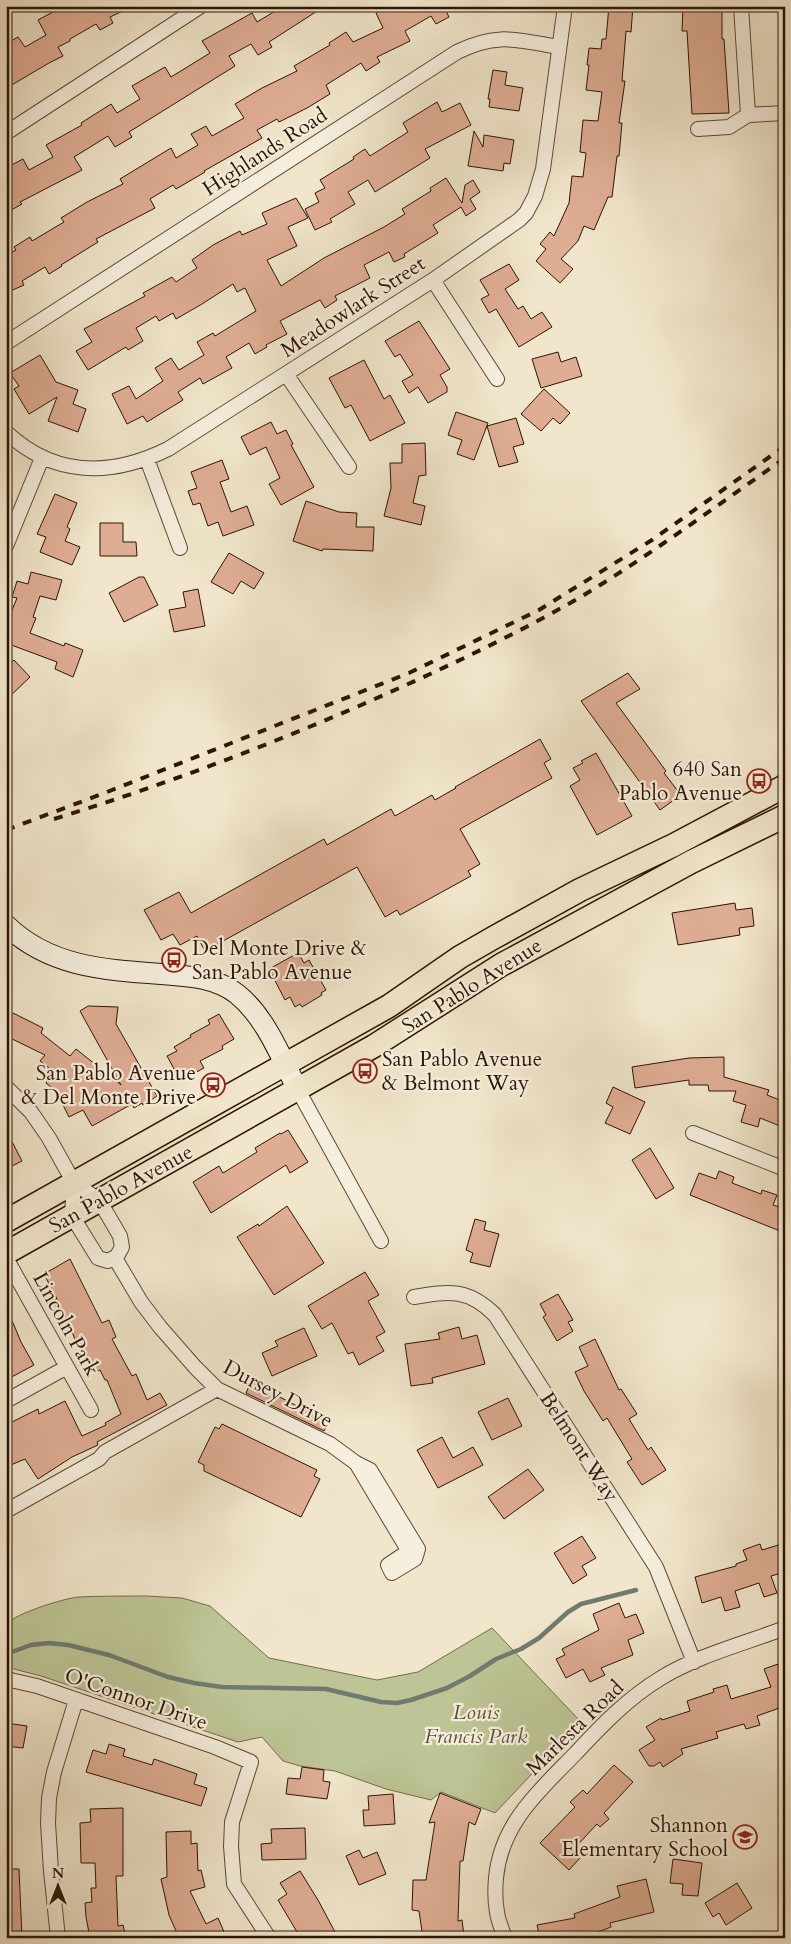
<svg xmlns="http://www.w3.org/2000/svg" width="791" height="1944" font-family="Cardo,serif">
<rect width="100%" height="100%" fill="#f1e6cc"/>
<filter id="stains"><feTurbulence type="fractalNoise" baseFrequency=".004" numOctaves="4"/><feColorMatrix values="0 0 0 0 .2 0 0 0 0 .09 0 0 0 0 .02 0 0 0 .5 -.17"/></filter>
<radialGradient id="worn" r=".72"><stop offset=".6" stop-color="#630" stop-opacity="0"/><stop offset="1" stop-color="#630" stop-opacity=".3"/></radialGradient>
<path fill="#bdc495" stroke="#756c4c" d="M147,1596L182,1598L210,1606L269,1658L377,1680L418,1672L492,1628L581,1722L495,1813L441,1792L431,1800L386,1789L335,1771L300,1766L283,1761L262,1737L238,1742L41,1676L6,1667V1624C17,1613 62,1599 78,1597C100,1596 124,1596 147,1596Z"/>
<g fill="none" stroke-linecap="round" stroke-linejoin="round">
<path stroke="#6f7b6e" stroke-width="4.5" d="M9,1653L31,1645L49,1643L68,1645L109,1655L168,1677L194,1683L222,1687L326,1689L381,1702L397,1703L411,1700L447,1688L470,1676L496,1659L521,1649L539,1638L568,1612L581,1604L636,1590"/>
</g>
<path fill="#dfad94" stroke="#2d1404" d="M64,6H134L110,17L113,23L100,30L96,24L70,39V41L58,47L63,56L49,63L10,86L6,80V44L18,37L25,47L46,35L38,20Z
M275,6H325L269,42L272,47L258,55L251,44L229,56L235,66L129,132L132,137L115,147L108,136L87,149L74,157L82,170L20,202L22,204L6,213V168L23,159L29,170L53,157L46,145L82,125L81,123L111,104L117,113L140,99L132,86L165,67L171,77L210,53L202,41L252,13L257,22L277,10Z
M390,6H449L445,9L449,17L436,24L431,16L405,31L410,41L377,57L380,62L366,71L361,63L326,85L330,94L307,108L279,122L277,119L257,130L262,138L204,171L205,172L176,189L173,185L150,199L155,208L96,239L98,242L61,265L62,266L49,274L45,267L22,281L24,285L6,293V255L16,250L14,247L30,237L32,241L64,222L61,218L87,202L123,184L120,179L171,148L176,158L198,145L191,134L206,126L212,136L244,118L235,104L262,88L297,71L294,66L330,45L329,43L346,32L353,42L383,28L376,13Z
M609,6H633L631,32L626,31L622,81H625L619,123H622L619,156H617L612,197H608L594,230L584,226L578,241L561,259L573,269L560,283L536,261L546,249L540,244L550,232L554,236L569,203L572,176L583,177L586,153L580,152L583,120L598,121L602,92L586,90L589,65H587L589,48L601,49L602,39H606Z
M683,6H722V39H724L729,113L692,114L687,31H682Z
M493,70L507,72L505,85L523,88L519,111L489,107L490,99H488Z
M437,102L442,112L460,103L471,125L425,149L430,158L375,192L368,180L348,192L355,204L330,219L332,222L315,230L305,209L319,202L315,193L325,188L320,180L354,159L353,157L365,149L370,156L408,132L403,123Z
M474,131L483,147L484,135L514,140L510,164L504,163L503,171L468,166Z
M446,178L462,203L465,185L473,180L480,192L470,199L476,209L466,216L461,207L433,225L438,233L404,254L405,257L394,262L389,252L364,265L370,278L335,296L337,300L325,308L320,300L280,321L287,334L266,345L267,347L255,354L249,343L226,357L232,368L203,384L200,378L178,392L183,400L147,422L143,416L127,424L112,394L129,386L136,399L163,381L155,368L171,358L179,370L204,355L197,342L213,333L215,336L256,311L245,288L237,292L233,284L202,304L176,319L173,313L159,321L156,316L136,328L143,341L128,350L126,347L88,370L76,351L92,342L84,329L145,296L143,293L172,277L176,282L197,268L192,260L213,245L240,231L242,235L267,224L262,213L296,198L308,218L288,227L297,246L267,260L281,286L324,258L384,227L405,214L402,209L431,191L430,188Z
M509,264L519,280L505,289L518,309L523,306L531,319L542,312L552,327L519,347L496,309L489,313L481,299L489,295L480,280Z
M419,321L450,369L440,375L447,387V392L428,403L418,387L409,393L402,381L413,375L400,354L395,357L385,341Z
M558,352L561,362L576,357L582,376L541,388L532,359Z
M40,355L56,382L78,390L73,404L86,409L78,432L48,421L57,397L29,414L14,389L19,386L10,373Z
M364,360L384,399L390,395L405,423L370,441L351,405L345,408L329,378Z
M544,389L570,413L560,424L553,418L541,431L521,414Z
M456,412L488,423L474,460L457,454L462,440L448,435Z
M516,418L524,444L513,447L518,462L499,467L487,426Z
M271,422L277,434L286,430L293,444L291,445L314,487L281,505L269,484L280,478L266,447L250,455L241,437Z
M425,443L426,475L419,476L413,503L425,506L421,525L384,516L391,488L390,463H402V444Z
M222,460L229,479L220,482L231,512L247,506L254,525L223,536L218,522L208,526L200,503L193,505L188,491L197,488L191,472Z
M55,494L77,503L67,527L70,529L65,541L80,547L72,565L40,552L46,537L37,534Z
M306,501L339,512L357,513L356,527H374L373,551L323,549L322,551L293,541Z
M100,523H123V542H136L137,556H100Z
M229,553L264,573L254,589L241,581L233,594L211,582Z
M31,572L62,580L56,600L40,596L33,617L36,618L30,633L64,646L65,643L83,650L73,677L55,669L57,662L6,643V625L17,598L12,597L17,581L28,584Z
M139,577H144L158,605L124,622L109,593Z
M198,589L205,626L174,632L169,610L186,607L183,592Z
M14,660L30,677L6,700V667Z
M628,673L640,689L616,703L666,771L664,773L681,795L660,810L581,701Z
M540,739L551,759L544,763L552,778L460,829L480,864L468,871L471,876L400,915L397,910L385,917L357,867L205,951L197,936L180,945L173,934L161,940L144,910L179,892L191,913L324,839L327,845L391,809L395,816L432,795L435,800L456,788L455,787Z
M596,753L632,816L597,835L570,786L580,780L573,768L583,763L581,761Z
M735,903L736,910L752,908L754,926L739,928L740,935L678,945L672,913Z
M298,953L304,963L309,960L326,990L321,993L322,995L302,1007L300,1004L295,1007L290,997L285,1000L269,969Z
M88,1006L118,1007L116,1024L157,1096L143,1105L142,1103L134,1108L132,1104L92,1126L83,1110L69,1117L62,1103L67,1100L46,1083L54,1072L40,1061L45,1055L6,1036V1027L13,1013L43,1028L41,1033L70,1056L76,1049L121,1085L80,1011Z
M219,1014L234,1039L222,1046L223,1049L200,1061L204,1068L191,1075L189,1072L179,1078L167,1056L177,1051L174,1047L191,1037L190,1035L210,1024L208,1020Z
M724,1057V1077L769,1090L767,1095L785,1102V1128L760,1118L758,1127L741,1122L746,1105L733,1101L736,1091H709L708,1085H689V1080L635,1088L632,1067L689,1058Z
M613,1087L645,1102L630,1134L605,1123L613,1107L606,1103Z
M6,1130L22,1161L6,1169Z
M288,1130L308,1162L290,1173L286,1165L211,1213L193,1182L219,1166L223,1173L257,1152L255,1148L280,1133L281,1134Z
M650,1148L674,1188L656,1199L632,1160Z
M719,1171L734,1177L732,1183L761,1194L762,1190L777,1195L773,1205L785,1209V1233L690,1195L699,1173L716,1179Z
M287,1206L324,1263L274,1295L237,1237L258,1224L259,1226Z
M475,1219L486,1222L484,1230L499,1234L490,1267L470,1262L473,1253L466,1250Z
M70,1259L102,1323L109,1320L116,1337L112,1339L132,1376L136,1374L147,1400L160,1393L167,1405L97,1442L98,1445L72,1457L38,1479L25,1459L6,1467V1425L38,1409L39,1414L65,1401L82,1436L106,1425L105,1423L121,1414L107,1380H105L100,1370L96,1372L81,1343L77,1344L63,1311L60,1313L53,1301L57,1299L44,1274Z
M365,1272L379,1295L368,1301L385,1332L376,1337L384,1351L359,1365L353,1352L348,1354L332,1323L322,1329L308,1306Z
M558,1294L573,1320L568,1322L573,1331L557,1341L543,1317L546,1315L540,1304Z
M6,1306L21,1342L34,1365L6,1380Z
M459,1327L462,1339L477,1335L485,1364L432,1378L433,1383L411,1386L405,1344L440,1339L438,1333Z
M304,1328L317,1356L272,1376L262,1353L278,1346L275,1341Z
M595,1339L619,1390L621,1389L637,1414L629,1419L648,1450L651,1447L666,1470L642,1485L627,1462L632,1459L607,1418L603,1421L584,1391L575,1372L588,1366L579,1347Z
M251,1382L297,1406L298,1404L331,1419L324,1431L246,1393Z
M508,1398L522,1426L492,1440L478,1412Z
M222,1424L317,1470L314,1476L320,1479L301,1517L204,1471V1465L198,1462L215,1427L219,1429Z
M442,1437L453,1458L473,1447L483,1465L438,1488L417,1450Z
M528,1469L544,1490L504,1519L488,1497Z
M582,1536L596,1558L582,1566L587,1575L573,1584L554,1553Z
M785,1543V1572L771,1576L777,1593L764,1597L759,1583L735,1591L740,1607L725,1611L721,1597L702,1603L695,1577L736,1566V1564L747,1560L743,1550L760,1544L762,1550Z
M619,1603L625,1618L636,1614L644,1633L628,1640L633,1655L601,1668L605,1675L590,1682L583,1669L566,1678L556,1659L565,1655L562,1649L599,1630L593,1614Z
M778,1664L785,1681V1706L757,1716L760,1725L746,1729L744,1724L716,1732L718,1738L681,1749L683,1754L663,1767L660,1762L654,1766H649L639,1750L655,1740L646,1727L661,1718L662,1720L690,1711L687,1701L714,1692L713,1689L727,1685L731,1699L771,1687L764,1669Z
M6,1723L27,1726L23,1748L6,1746Z
M109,1744L125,1749L123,1756L152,1765L154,1759L197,1774L194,1784L207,1788L201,1806L86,1772L93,1750L106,1754Z
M614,1765L633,1782L604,1813L609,1819L600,1827L597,1824L572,1851L580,1858L569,1870L540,1843L575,1807L570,1802L583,1790L587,1794Z
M302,1767L324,1770L323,1781L330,1782L327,1799L286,1794L288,1778L300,1779Z
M440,1793L481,1809L475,1825L469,1822L463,1861H460L458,1921L462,1920L464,1936L423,1938L419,1911L412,1910L413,1880H426L435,1822L429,1823Z
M393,1794L395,1824L364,1826L363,1810H369L368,1796Z
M123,1808V1876H116L118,1926L123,1925L126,1938H90L86,1917L85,1903L92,1902L91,1888H96L95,1863H81L80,1823L91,1822L90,1809Z
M305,1828L306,1859L262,1860L261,1844L272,1843L271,1829Z
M191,1831V1844L197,1843L198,1871L201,1870L205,1887L190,1891L206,1924L218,1918L225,1934L217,1938H179L169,1915L161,1879L167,1877L166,1832Z
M359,1850L363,1858L377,1852L386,1874L359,1885L346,1856Z
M673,1859L702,1863L698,1896L682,1895L683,1884L670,1883Z
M6,1869H19L22,1938H6Z
M300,1871L318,1900L335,1932L324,1938H310L308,1933L300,1937L278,1900L287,1894L280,1883Z
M646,1879L654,1912L610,1923L611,1927L598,1932L600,1938H540L537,1925L575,1918L574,1914L620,1897L617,1886Z
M737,1883L752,1908L726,1925L719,1913L713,1917L705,1903Z"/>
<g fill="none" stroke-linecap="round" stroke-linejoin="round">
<g stroke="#5e4836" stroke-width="16">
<path id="street" d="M741,6L748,115L785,113
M698,129L729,127L748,115
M6,133L201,6
M433,280L497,379
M6,343L457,52C497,32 517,40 559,47
M286,374L349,467
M6,432C54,477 111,477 168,449L433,280L519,220L526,213L535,196L543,169L565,6
M147,459L180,548
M6,546L42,458
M6,1087L31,1112L49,1138L74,1183L99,1200L120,1236L122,1247L117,1256L108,1261L98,1258L72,1216L74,1183
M298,1090L381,1241
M693,1133L785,1169
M6,1258L91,1410
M115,1258L141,1302L160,1327L195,1367L217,1389L330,1444L356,1463L370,1470L418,1549L415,1559L392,1573L388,1565L406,1553L408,1550L356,1463
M414,1297C449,1291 468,1288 495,1315L656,1567L694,1662
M6,1401L67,1367
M6,1511L99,1459L105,1452L217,1389
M6,1679L37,1686L215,1747L251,1762L232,1822L231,1846L234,1884L269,1938
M58,1938L51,1871L48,1823L49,1798L54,1772L76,1700
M505,1938C502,1929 498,1921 497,1912C495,1901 495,1889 496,1878C501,1823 540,1790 576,1753C602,1725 628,1698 661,1678C696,1656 746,1643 785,1628"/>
</g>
<g stroke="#2d1404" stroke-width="22">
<path id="secondary" d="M6,925C49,967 105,970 162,974C187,976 216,977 237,994C266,1017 281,1058 298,1090"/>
</g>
<g stroke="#2d1404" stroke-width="25">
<path id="primary" d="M6,1221L389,1006L460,957L493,938L580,890L674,845L785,786
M6,1253L374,1046L501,965L691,862L785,816"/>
</g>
<use href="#street" stroke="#f6efde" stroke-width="14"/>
<use href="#secondary" stroke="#f6efde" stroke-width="20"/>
<use href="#primary" stroke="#f1e6cc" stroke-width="22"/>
<path stroke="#2d1404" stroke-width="4" stroke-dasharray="9 9" stroke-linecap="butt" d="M54,819C158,787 259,749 359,706C436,672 512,637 584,595C653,553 719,504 785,458
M6,830L102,794L409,673L539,610L652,540L785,446"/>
</g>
<defs>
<g id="bus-ring" transform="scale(1.25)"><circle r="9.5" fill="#f6efde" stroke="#8f2418" stroke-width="1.5"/><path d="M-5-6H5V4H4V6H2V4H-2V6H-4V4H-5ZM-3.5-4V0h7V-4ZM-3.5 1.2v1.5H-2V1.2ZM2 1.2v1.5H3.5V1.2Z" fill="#8f2418"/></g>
<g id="school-ring" transform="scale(1.25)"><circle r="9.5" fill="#f6efde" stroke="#8f2418" stroke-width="1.5"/><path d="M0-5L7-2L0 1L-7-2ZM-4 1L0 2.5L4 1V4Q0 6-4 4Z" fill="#8f2418"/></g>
</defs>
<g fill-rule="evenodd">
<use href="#bus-ring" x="759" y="781"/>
<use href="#bus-ring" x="174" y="960"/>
<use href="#bus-ring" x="365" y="1071"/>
<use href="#bus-ring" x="213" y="1085"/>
<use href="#school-ring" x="745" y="1837"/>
</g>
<g text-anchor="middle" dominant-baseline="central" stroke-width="4.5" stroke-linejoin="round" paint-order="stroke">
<g font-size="21" fill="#2d1404" stroke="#f6efde">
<text transform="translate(265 152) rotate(-33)">Highlands Road</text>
<text transform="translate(353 307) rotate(-33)">Meadowlark Street</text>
<text transform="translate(472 986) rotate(-32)">San Pablo Avenue</text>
<text transform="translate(121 1189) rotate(-29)">San Pablo Avenue</text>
<text transform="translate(66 1324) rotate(61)">Lincoln Park</text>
<text transform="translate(278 1394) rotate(28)">Dursey Drive</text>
<text transform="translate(579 1447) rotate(57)">Belmont Way</text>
<text transform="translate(136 1699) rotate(19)">O'Connor Drive</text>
<text transform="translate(575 1728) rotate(-44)">Marlesta Road</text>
</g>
<g font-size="21" fill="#2d1404" stroke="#f6efde" text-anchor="end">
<text x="742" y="769">640 San<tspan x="742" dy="24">Pablo Avenue</tspan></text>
<text x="192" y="948" text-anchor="start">Del Monte Drive &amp;<tspan x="192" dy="24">San Pablo Avenue</tspan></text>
<text x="382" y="1059" text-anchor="start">San Pablo Avenue<tspan x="382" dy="24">&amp; Belmont Way</tspan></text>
<text x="196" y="1073">San Pablo Avenue<tspan x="196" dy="24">&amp; Del Monte Drive</tspan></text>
<text x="728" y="1825">Shannon<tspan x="728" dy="24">Elementary School</tspan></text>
</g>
<g font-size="21" font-style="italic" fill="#5f5237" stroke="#f6efde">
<text x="476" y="1712">Louis<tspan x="476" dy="24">Francis Park</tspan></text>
</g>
</g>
<rect width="791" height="1944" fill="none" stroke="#f1e6cc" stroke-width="25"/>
<rect x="8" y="8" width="776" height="1929" fill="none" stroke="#2d1404" stroke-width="2.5"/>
<rect x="12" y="12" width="766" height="1919" fill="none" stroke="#2d1404"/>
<g transform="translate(58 1886)" stroke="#f6efde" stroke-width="4" paint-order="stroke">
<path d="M0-4L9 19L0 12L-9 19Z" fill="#2d1404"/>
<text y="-8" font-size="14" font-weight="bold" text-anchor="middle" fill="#2d1404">N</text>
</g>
<rect width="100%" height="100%" filter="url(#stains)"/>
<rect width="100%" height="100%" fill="url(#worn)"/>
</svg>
